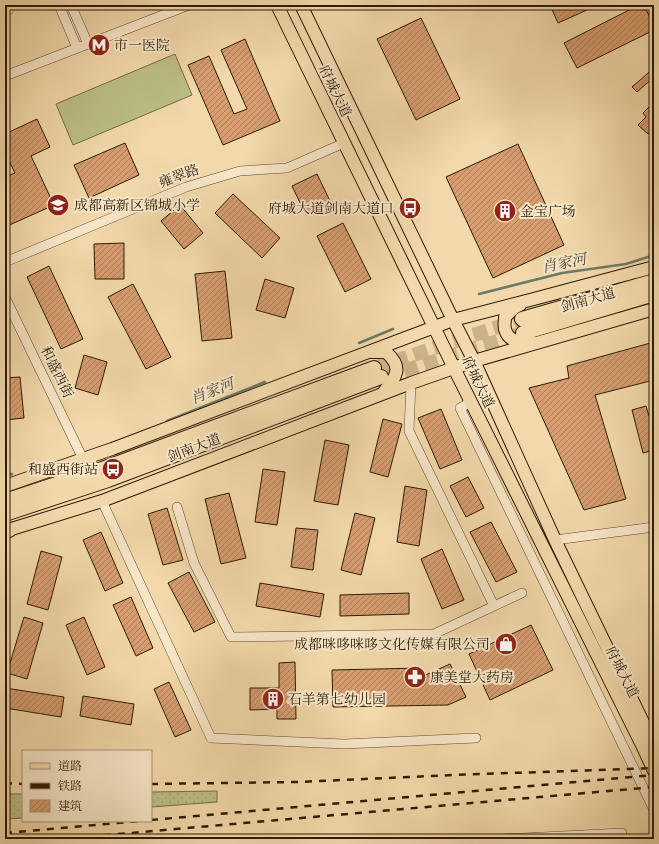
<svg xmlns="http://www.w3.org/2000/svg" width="659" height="844" font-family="Cardo,'Noto Serif SC',serif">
<defs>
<pattern id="grass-dots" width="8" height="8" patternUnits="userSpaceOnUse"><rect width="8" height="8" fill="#bcbe87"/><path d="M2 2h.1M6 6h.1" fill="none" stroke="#a2a373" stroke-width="1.8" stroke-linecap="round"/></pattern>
<pattern id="building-hatch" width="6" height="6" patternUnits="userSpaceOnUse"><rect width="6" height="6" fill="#d69d6f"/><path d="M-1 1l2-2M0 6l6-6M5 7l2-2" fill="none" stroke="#ae7f59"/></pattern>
</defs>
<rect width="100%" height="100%" fill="#f2d8aa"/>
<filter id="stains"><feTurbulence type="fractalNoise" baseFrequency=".005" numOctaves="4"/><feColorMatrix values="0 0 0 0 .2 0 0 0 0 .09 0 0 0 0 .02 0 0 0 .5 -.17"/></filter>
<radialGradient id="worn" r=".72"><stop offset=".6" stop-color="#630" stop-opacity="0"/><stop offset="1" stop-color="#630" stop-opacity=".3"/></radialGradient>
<path fill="url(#grass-dots)" stroke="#746c47" d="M217,791V802L151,807V792Z
M5,794H23V818L5,819Z"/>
<path fill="#bcbe87" stroke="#746c47" d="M175,54L192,95L73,145L56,104Z"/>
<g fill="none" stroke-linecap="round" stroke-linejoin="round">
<path stroke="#6f7a67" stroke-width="2.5" d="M479,294L562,273L626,264L654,255
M359,343L393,329
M167,421L265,382
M5,476L12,474"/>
</g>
<path fill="url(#building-hatch)" stroke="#2c1b07" d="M550,5H598L558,23Z
M639,5H644L654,26V30L577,68L564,43Z
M421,18L460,99L416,120L377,39Z
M245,39L280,121L223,145L188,65L209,56L234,114L247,109L221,50Z
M654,68V77L637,92L632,87Z
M654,102V128L648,134L638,125L646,117L643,113Z
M37,119L50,147L31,156L54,205L5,227V177L15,173L5,152V134Z
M125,143L139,175L89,198L74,165Z
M518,144L564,245L493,278L446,177Z
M317,174L331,203L306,215L292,186Z
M233,194L280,238L262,258L215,213Z
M180,205L203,233L184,249L161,221Z
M343,223L371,279L345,292L317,236Z
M124,243V279H95L94,244Z
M49,266L83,339L61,349L27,277Z
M225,271L232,338L202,341L195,274Z
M265,279L294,288L285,318L256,310Z
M133,284L171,357L146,369L108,297Z
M654,342V380L595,395L626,499L584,510L529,388L569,378L567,366Z
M84,355L107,362L98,395L75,388Z
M20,377L24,418L5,420V378Z
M646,406L649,416L654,415V450L643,453L632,410Z
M441,409L462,460L440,469L418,418Z
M383,419L402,424L388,477L370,472Z
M325,440L349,445L338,505L314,501Z
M263,469L285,472L277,525L255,522Z
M468,477L484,508L466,517L450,486Z
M405,486L427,490L419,546L397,542Z
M229,493L246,558L221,564L205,499Z
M167,508L183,560L163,565L148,514Z
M355,513L375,518L361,575L341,570Z
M491,522L517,572L496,582L470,532Z
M296,528L318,530L313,570L291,567Z
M101,532L123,583L105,591L83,540Z
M442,549L464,600L442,609L421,559Z
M41,551L62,557L48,610L27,604Z
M189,572L215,622L194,632L168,583Z
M260,583L324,594L320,617L256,606Z
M409,593V614L340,616V595Z
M131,597L153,648L136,656L113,605Z
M24,617L43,623L27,679L7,673Z
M84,617L105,667L87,675L66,625Z
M531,625L553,670L490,700L469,654Z
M295,662L296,719H277V709L250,710V688H279V663Z
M450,664L466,697L448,705L333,707L332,670L421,668V677Z
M169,682L191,730L175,737L154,689Z
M5,688L64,697L61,717L5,708Z
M83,696L134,704L131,725L80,716Z"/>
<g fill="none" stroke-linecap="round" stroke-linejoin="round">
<path stroke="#cab289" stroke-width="14" stroke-dasharray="14 7" stroke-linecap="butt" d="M374,368L522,319
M384,377L520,334"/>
<g stroke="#5e4a30" stroke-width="10">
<path id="minor" d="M59,5L77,48
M71,5L88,44
M5,14L12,5
M5,76L189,5
M5,262L186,187L240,171L287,168L344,143
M5,297L83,459
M411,383L409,431L494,606
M471,402L460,408L654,810
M102,501L211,738L344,744L476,738
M177,507L194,563L231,637L434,634L522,593
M555,540L654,527
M502,839L622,833"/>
</g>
<g stroke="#2c1b07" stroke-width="14">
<path id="major" d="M277,5L454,368L642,745L654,771
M301,5L453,320L474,361L555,540L654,745
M520,305L514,308L505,317C505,320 504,326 505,329C508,342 520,342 531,342
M371,352H386C404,368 396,377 383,393
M5,486L112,449L453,320L530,300L654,267
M5,531L102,501L411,383L474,361L654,309"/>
</g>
<g stroke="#2c1b07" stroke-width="16">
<path id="highway" d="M522,319L654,281
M523,333L654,294
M5,501L102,469L374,368
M5,514L108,480L381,377
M5,530H9"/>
</g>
<use href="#minor" stroke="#f7e6c8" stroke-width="9"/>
<use href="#major" stroke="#f2d8aa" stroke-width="12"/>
<use href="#highway" stroke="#f2d8aa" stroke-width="14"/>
<path stroke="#2c1b07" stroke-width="2.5" stroke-dasharray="7 7" stroke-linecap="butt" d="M5,783L23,784
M151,784L297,782L454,775L654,768
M151,820L654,775
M5,833L140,821
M62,839L654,787"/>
</g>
<defs>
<g id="metro-disc" transform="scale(1.15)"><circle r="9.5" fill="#8f2418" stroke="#f7e6c8"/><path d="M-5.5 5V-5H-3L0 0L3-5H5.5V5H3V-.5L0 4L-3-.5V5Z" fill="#fff"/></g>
<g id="school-disc" transform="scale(1.15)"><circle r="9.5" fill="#8f2418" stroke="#f7e6c8"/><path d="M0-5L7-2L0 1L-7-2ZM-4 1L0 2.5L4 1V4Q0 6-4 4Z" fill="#fff"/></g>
<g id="bus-disc" transform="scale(1.15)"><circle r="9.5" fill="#8f2418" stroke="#f7e6c8"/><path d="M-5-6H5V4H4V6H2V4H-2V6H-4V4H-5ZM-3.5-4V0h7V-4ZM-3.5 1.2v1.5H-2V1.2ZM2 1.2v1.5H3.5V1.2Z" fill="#fff"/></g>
<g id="building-disc" transform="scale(1.15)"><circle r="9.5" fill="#8f2418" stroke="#f7e6c8"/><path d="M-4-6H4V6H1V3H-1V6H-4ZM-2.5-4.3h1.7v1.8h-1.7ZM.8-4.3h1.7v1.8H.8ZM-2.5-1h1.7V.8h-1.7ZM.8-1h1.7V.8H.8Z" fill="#fff"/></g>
<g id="shop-disc" transform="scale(1.15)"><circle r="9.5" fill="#8f2418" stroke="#f7e6c8"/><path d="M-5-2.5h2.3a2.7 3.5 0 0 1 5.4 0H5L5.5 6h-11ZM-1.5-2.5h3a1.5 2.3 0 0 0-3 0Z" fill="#fff"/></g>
<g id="pharmacy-disc" transform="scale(1.15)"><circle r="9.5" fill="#8f2418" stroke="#f7e6c8"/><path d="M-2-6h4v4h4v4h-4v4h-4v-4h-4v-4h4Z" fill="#fff"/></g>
</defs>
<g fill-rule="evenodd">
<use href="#metro-disc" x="99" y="45"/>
<use href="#school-disc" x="58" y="205"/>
<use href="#bus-disc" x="410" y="208"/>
<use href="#building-disc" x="505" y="211"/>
<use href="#bus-disc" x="113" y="469"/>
<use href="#shop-disc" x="506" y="644"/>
<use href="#pharmacy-disc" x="415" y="677"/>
<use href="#building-disc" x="273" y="699"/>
</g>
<g text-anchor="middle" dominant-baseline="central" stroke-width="4" stroke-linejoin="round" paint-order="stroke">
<g font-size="14" fill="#2c1b07" stroke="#f7e6c8" text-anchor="start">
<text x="114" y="45">市一医院</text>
<text x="74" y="205">成都高新区锦城小学</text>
<text x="394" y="208" text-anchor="end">府城大道剑南大道口</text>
<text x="520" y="211">金宝广场</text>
<text x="98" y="469" text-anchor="end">和盛西街站</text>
<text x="490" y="644" text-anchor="end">成都咪哆咪哆文化传媒有限公司</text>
<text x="430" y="677">康美堂大药房</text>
<text x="288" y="699">石羊第七幼儿园</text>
</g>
<g font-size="14" fill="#2c1b07" stroke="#f7e6c8">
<text transform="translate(335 91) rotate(64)">府城大道</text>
<text transform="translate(179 176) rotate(-20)">雍翠路</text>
<text transform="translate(588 300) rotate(-16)">剑南大道</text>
<text transform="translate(57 372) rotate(64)">和盛西街</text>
<text transform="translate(478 382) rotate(64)">府城大道</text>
<text transform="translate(194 448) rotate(-21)">剑南大道</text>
<text transform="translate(622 672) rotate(63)">府城大道</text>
</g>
<g font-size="15" font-style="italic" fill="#4d4b37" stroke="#f7e6c8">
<text transform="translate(564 263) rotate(-11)">肖家河</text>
<text transform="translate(212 391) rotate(-21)">肖家河</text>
</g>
</g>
<rect width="659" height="844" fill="none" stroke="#f2d8aa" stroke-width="20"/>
<rect x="6" y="6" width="647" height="832" fill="none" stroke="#2c1b07" stroke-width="2"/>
<rect x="10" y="10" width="639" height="824" fill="none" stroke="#2c1b07"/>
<rect x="22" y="750" width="130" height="72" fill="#f7e6c8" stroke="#a6957b"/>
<rect x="30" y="763" width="20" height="6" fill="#f2d8aa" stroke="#a6957b"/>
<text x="58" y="770" font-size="12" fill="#2c1b07">道路</text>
<rect x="30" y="783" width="20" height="6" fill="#2c1b07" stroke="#a6957b"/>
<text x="58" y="790" font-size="12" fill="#2c1b07">铁路</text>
<rect x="30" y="800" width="20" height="12" fill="url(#building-hatch)" stroke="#a6957b"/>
<text x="58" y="810" font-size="12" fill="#2c1b07">建筑</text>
<rect width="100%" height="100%" filter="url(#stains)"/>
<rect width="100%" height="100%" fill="url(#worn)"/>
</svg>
